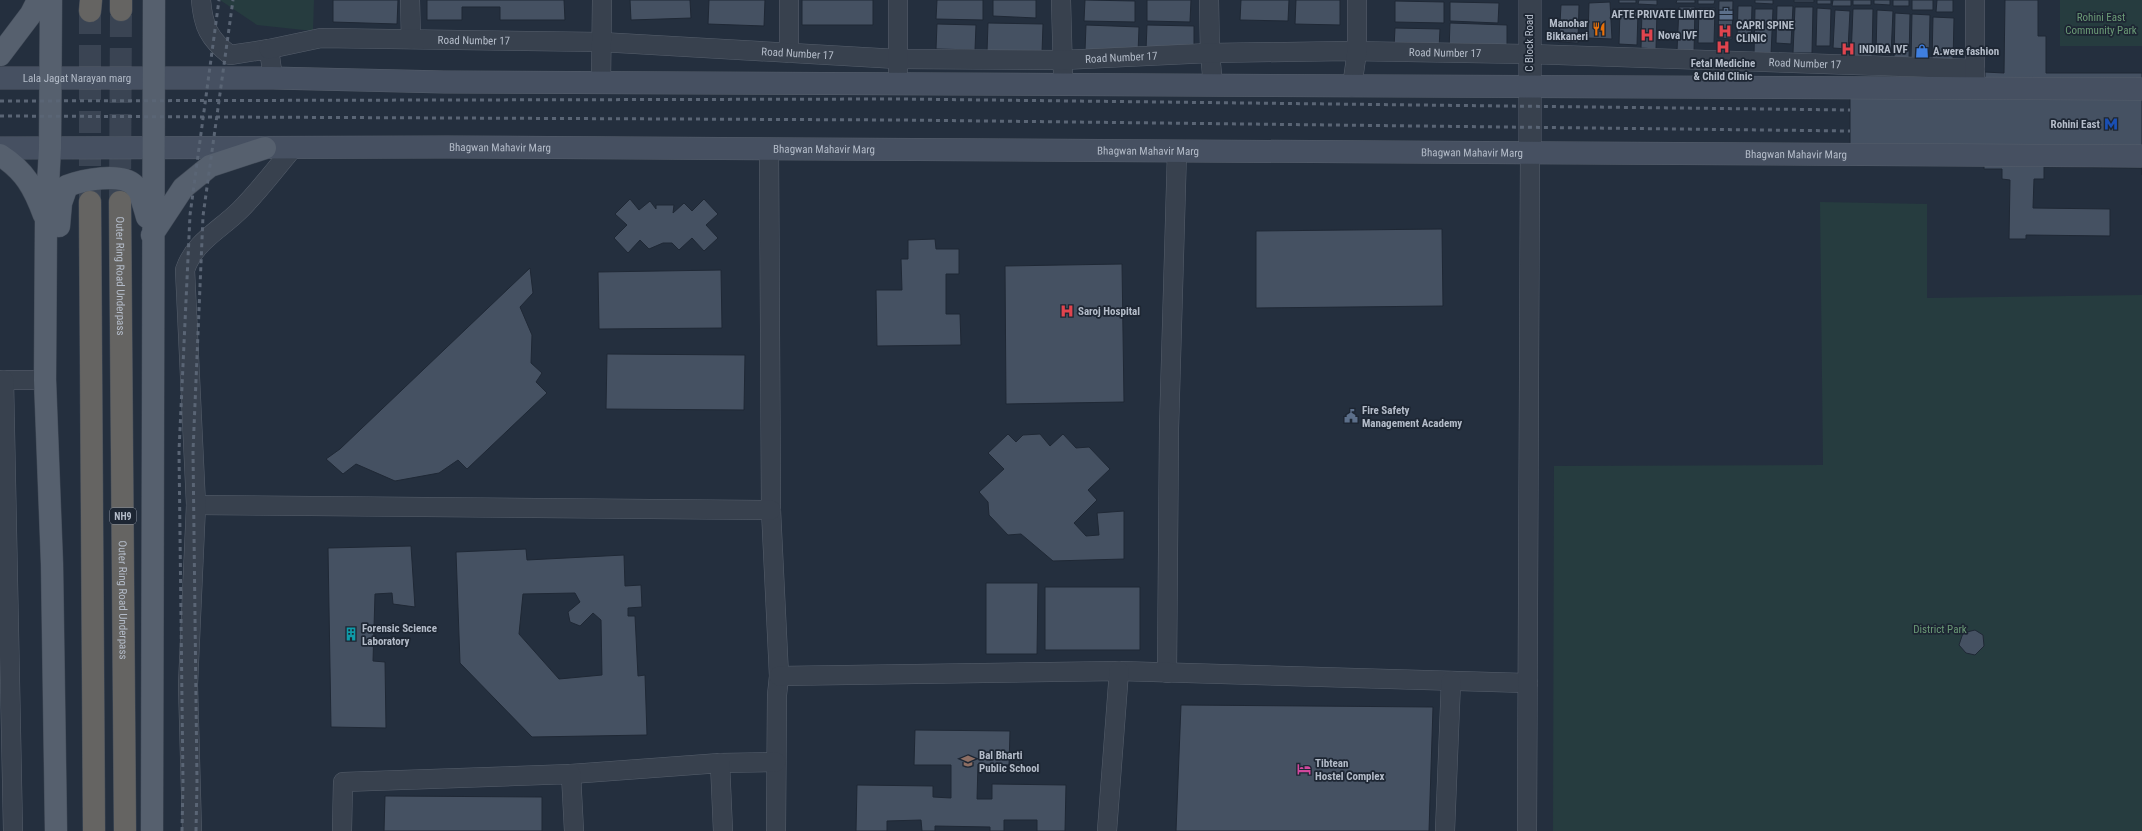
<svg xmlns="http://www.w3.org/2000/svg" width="2142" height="831" font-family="'Roboto Condensed',sans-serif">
<rect width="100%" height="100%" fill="#242f3e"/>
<path fill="#263c3f" d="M220,0H314L313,31L257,25Z
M2060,0H2142V46H2060Z
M1820,202L1927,204V298L2142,295V831H1553L1554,466L1823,465Z"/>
<path fill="#455162" stroke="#1f2835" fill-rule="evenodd" d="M333,0H398L397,24L333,22Z
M427,0H564L565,20H500V7H462V20H427Z
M630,0H690L691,18L631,20Z
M709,0H765L764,26L708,24Z
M802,0H873V25H802Z
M937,0H983V20L936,19Z
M993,0H1036V18L993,16Z
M1085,0L1135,1V22L1084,21Z
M1147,0H1191L1190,22L1147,21Z
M1241,0H1289L1288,21L1240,20Z
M1296,0H1340V25L1295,24Z
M1619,0H1636V3H1619Z
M1639,0H1657V5L1638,4Z
M1677,0H1695V3H1676Z
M1698,0H1715L1714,4H1698Z
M1755,0H1773V4L1755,3Z
M1794,0H1814V2H1794Z
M1817,0H1831V4H1817Z
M1833,0H1851V6H1832Z
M1853,0H1871V5H1853Z
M1874,0H1890V5L1874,4Z
M1893,0H1909V6H1893Z
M1912,0H1933V10H1912Z
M1937,0H1953V12H1936Z
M2005,0H2038V36H2046V73H2142V175V168L2044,167V179H2034L2033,208L2110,209V236L2026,235V239H2009L2010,180L2002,179V169H1984V151L1850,150V92L1985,93V72L2004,73Z
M1395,1L1444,2V23L1395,22Z
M1719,1H1733L1732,39L1718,38Z
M1450,2L1499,3L1498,23L1450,21Z
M1610,2L1612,39L1588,38L1589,3Z
M1561,5H1579L1578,43L1559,42Z
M1738,6H1752L1751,42L1737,41Z
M1777,6H1793L1791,44L1776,43Z
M1679,7H1695L1694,52L1677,51Z
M1795,7H1813L1812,53H1793Z
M1699,8H1715L1714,43H1698Z
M1817,8L1831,9L1830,46H1816Z
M1755,9H1773L1771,55H1754Z
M1853,9H1873L1872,58L1851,57Z
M1642,10L1657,11L1656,49L1641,48Z
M1835,10L1850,11L1848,49L1833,48Z
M1877,10L1893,11L1891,55H1876Z
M1620,11L1638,12L1637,45L1619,44Z
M1895,13L1910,14L1909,59H1894Z
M1912,14L1930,15L1929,61L1911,60Z
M1933,17L1954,18L1953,62H1932Z
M988,23L1043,24L1042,53L987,52Z
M1450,23L1507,25V52L1449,51Z
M937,24L976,25L975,50L936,49Z
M1086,25L1139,27L1138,53L1085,51Z
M1147,25L1194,26V51L1146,50Z
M1395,28L1440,29L1439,49L1394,48Z
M630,199L639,210L650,201L656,209V205H674L673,213L684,203L692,211L704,199L718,214L706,225L718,238L704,251L692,238L679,250L672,243H663L649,249L640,240L628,253L614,238L627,225L615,214Z
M1442,229L1443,306L1256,308V231Z
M935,239L936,249H959V274H946V314H960L961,345L877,346L876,290H902L901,259H908V240Z
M1122,264L1124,402L1006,404L1005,266Z
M530,268L533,293L520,307L532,335L531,363L542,373L536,382L547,393L467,469L458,460L439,473L395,481L356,464L343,474L326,459L340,449Z
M721,270L722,328L599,329L598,272Z
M607,354L745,355L744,410L606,409Z
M1008,434L1016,442L1023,435L1040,434L1050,446L1063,434L1076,448L1089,447L1110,469L1088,490L1097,500L1074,523L1086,536L1099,535L1097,513L1124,511V559L1053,561L1021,534L1008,535L989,515L988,502L979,492L1004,469L988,453Z
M411,546L415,607L393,604L392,593L375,594L373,661L385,662L386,728L331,727L328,548Z
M526,549L527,560L624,555L625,586L641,585L642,607L628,608V616H635L638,676L645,675L647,735L532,737L460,663L456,552ZM575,593L580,602L568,612L570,622L580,626L593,613L601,620L602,675L559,679L519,634L523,594Z
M986,583H1038L1037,654H986Z
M1045,587H1140V650H1045Z
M1975,630L1983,635L1984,646L1975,655L1966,653L1959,645L1963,633Z
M1181,705L1433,707L1429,831H1176Z
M915,730L1010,731L1009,765L978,764L977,799H992V784L1066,785L1065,831H1037V820H1004V831H990V827L935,826V831H922L921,820L887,821V831H856L857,785L933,786V797L951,798V765H914Z
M385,796L542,797V831H384Z"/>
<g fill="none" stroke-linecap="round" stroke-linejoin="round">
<path stroke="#3a4453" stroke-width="22" stroke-dasharray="22 11" stroke-linecap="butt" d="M90,199V11
M120,202L121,10"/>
<g stroke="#565f6c" stroke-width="20">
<g id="minor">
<path d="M201,0C203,26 209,39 230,55L269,49L273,78"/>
<path d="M410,0L411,39"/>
<path d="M789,0V53"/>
<path d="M1061,0L1063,73"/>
<path d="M1209,0L1210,53L1213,85"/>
<path id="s1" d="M269,49L321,38L601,42L897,59L1062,60L1210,53L1348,51L1529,54L1975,69"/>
<path d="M898,70V0"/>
<path d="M1975,81V0"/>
<path d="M601,83L602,0"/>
<path d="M1352,87L1357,51V0"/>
<path d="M769,149L771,510L779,676L777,695L776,831"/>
<path d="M0,380H45"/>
<path d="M4,380L13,831"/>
<path d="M196,505L771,510"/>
<path d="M1167,673L1169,429L1177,151"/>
<path d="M779,676L1119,671L1528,683"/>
<path d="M720,763L776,762"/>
<path d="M571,774L720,763L723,831"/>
<path d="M192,831L188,685L196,505L185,270C194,242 220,230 240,210C259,191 276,168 294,147"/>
<path d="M342,831L343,782L571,774L574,831"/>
<path d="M1107,831L1119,671"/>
<path d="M1445,831L1451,681"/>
<path d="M1527,831L1530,153"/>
</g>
</g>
<g stroke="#565f6c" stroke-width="23">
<path id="tertiary" d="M1530,153V0"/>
</g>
<g stroke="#565f6c" stroke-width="23">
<g id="secondary">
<path id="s2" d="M0,78H273L444,82L2142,89"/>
<path id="s3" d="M0,148L447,147L2142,156"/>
</g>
</g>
<g stroke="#414a57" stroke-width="23">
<path id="primary" d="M51,0L50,148L46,222L45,380L52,564L56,831
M0,55L31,14L38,0
M0,155C25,171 34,188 44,215
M59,226L61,203L67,186C82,180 121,172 134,185C141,192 144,207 147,217
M152,235L183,188L210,166L265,148
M152,831L154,0"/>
</g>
<g stroke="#434c59" stroke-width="23">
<g id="trunk">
<path d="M121,10V0"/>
<path d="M90,11L91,0"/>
<path d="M90,202L94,831"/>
<path id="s4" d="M120,202L125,831"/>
</g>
</g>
<use href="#minor" stroke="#38414e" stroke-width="19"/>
<use href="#tertiary" stroke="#38414e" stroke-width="22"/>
<use href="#secondary" stroke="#465061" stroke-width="22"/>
<use href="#primary" stroke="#56606e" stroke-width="22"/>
<use href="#trunk" stroke="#656462" stroke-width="22"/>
<path stroke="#5a6575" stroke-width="3" stroke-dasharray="4 4" stroke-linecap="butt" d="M0,101L900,99L1850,110
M0,116L900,120L1850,131
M182,831L183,783L179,451L190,215L219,0
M196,831L197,783L193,451L203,216L233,0"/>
</g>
<defs>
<g id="office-bare" transform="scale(1.08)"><path d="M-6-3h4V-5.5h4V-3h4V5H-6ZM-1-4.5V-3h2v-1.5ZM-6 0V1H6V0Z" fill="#5c6f8a" stroke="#1d2633" stroke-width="2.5" paint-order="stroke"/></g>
<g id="restaurant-bare" transform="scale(1.08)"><path d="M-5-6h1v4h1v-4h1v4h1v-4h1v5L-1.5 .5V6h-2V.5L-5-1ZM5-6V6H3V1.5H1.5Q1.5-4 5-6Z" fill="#e8710a" stroke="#1d2633" stroke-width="2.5" paint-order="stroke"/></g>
<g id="hospital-bare" transform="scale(1.08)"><path d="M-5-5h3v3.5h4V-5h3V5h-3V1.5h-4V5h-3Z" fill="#e0444e" stroke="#1d2633" stroke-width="2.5" paint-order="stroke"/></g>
<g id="shop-bare" transform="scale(1.08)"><path d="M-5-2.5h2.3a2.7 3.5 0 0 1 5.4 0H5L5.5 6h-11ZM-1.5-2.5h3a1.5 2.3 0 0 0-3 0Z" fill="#3f7fe0" stroke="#1d2633" stroke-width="2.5" paint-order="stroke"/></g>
<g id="metro-bare" transform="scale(1.08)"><path d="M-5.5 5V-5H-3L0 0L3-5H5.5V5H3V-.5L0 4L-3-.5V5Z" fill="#1a4fb4" stroke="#1d2633" stroke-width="2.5" paint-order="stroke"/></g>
<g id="civic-bare" transform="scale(1.08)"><path d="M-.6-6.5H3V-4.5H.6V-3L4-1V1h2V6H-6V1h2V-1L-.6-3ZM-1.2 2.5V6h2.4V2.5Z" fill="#5c6f8a" stroke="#1d2633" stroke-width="2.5" paint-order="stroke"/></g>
<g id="building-bare" transform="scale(1.08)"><path d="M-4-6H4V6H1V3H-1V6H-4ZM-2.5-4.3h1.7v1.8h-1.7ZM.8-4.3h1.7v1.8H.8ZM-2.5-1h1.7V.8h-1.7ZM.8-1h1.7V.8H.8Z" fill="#0f9aa8" stroke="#1d2633" stroke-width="2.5" paint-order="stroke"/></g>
<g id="school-bare" transform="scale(1.08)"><path d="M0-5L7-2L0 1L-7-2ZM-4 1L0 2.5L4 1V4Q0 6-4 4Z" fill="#8d6e63" stroke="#1d2633" stroke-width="2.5" paint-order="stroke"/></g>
<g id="hotel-bare" transform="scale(1.08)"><path d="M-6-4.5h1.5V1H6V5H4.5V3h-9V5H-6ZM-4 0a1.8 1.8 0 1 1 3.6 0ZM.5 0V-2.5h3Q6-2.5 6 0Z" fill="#d1479c" stroke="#1d2633" stroke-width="2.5" paint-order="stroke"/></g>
</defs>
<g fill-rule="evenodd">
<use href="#office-bare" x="1726" y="14"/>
<use href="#restaurant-bare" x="1599" y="29"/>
<use href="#hospital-bare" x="1725" y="31"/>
<use href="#hospital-bare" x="1647" y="35"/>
<use href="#hospital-bare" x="1723" y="47"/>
<use href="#hospital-bare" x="1848" y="49"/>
<use href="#shop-bare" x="1922" y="51"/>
<use href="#metro-bare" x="2111" y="124"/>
<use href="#hospital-bare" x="1067" y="311"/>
<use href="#civic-bare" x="1351" y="416"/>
<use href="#building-bare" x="351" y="634"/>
<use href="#school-bare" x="968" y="761"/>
<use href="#hotel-bare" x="1304" y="769"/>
</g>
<g text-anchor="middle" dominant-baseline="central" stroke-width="3.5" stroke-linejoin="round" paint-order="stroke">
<rect fill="#1d2633" stroke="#878f9c" stroke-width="1" x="110" y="508" width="26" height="16" rx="3"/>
<g font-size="10" font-weight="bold" fill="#b4bcc9">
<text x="123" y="516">NH9</text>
</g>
<g font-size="11" font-weight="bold" fill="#b4bcc9" stroke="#1d2633" text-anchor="start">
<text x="1715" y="14" text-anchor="end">AFTE PRIVATE LIMITED</text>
<text x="1588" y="23" text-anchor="end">Manohar<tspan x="1588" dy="13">Bikkaneri</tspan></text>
<text x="1736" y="25">CAPRI SPINE<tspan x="1736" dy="13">CLINIC</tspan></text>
<text x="1658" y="35">Nova IVF</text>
<text x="1859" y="49">INDIRA IVF</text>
<text x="1933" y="51">A.were fashion</text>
<text x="1723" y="63" text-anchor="middle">Fetal Medicine<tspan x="1723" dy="13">&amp; Child Clinic</tspan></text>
<text x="2100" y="124" text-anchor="end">Rohini East</text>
<text x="1078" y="311">Saroj Hospital</text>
<text x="1362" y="410">Fire Safety<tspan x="1362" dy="13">Management Academy</tspan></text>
<text x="362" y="628">Forensic Science<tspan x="362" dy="13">Laboratory</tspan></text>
<text x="979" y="755">Bal Bharti<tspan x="979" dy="13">Public School</tspan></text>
<text x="1315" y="763">Tibtean<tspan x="1315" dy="13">Hostel Complex</tspan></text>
</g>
<g font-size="11" fill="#6b9a76" stroke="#1d2633">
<text x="2101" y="17">Rohini East<tspan x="2101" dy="13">Community Park</tspan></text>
<text x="1940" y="629">District Park</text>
</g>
<g font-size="11" fill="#b4bcc9" stroke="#1d2633">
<text stroke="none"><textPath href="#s1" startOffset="206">Road Number 17</textPath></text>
<text transform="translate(1529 43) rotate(-90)">C Block Road</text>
<text stroke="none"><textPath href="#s1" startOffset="530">Road Number 17</textPath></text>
<text stroke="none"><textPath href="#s1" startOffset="1178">Road Number 17</textPath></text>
<text stroke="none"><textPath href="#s1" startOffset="854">Road Number 17</textPath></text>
<text stroke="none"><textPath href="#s1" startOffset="1538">Road Number 17</textPath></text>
<text stroke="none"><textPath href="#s2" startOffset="77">Lala Jagat Narayan marg</textPath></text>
<text stroke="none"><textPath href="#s3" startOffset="500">Bhagwan Mahavir Marg</textPath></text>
<text stroke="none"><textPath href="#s3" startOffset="824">Bhagwan Mahavir Marg</textPath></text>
<text stroke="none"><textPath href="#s3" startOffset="1148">Bhagwan Mahavir Marg</textPath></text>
<text stroke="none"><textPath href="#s3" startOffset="1472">Bhagwan Mahavir Marg</textPath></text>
<text stroke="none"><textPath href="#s3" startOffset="1796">Bhagwan Mahavir Marg</textPath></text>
<text stroke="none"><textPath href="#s4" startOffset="74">Outer Ring Road Underpass</textPath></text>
<text stroke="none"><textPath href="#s4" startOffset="398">Outer Ring Road Underpass</textPath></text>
</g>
</g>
</svg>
